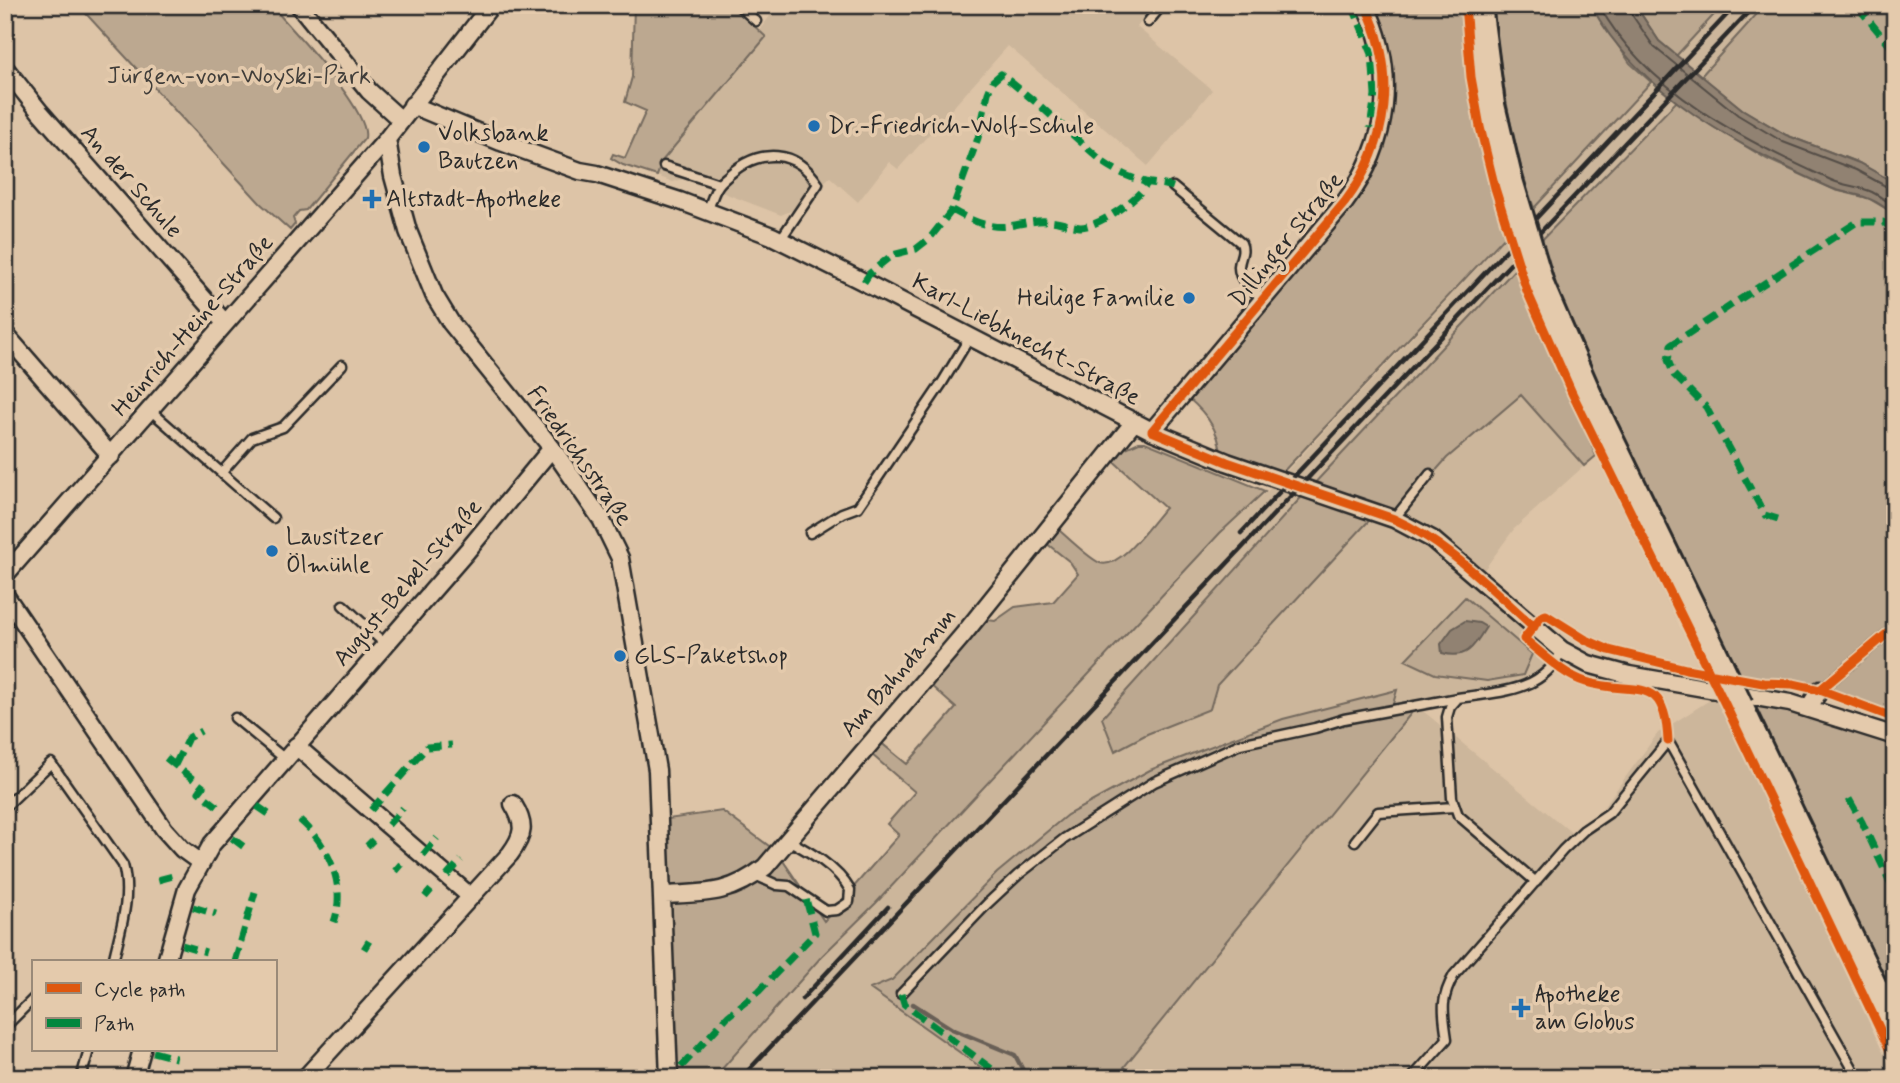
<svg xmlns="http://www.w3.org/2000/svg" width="1900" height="1083" font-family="Mynerve,sans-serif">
<rect width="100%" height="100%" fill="#ddc4a7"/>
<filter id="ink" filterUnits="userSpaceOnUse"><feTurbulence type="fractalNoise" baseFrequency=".0143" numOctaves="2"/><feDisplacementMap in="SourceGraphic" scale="14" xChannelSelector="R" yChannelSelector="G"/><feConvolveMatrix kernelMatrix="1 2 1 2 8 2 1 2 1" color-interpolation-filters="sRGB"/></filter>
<g filter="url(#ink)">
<path fill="#ccb69b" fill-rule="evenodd" d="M778,5H1154L1137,27L1212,90L1148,166L1008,46L898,169L889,162L858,202L830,177L793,210L781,215L685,178L673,182L657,176L662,161L765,36L759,31Z
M1723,5H1766L1670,108L1535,247L1296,503L1102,718L1115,751L1147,734L1209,709L1217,685L1376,513L1394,519L1447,458L1521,394L1584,466L1514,529L1478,578L1562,650L1533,683L1417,706L1573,834L1594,820L1658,733L1716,696L1895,1078H1141L1124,1067L1416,706L1391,711L1396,690L1283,719L1216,743L1150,770L1067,815L997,873L892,980L871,989L996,1078H714L822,956L876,903L1220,533L1272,487ZM1464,598L1495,625L1406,660Z"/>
<path fill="#bca890" stroke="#746a5e" stroke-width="2" d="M78,5H271C291,29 371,110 365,138L306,210L299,211L293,218L295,224L290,230L260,203Z
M634,5H732L766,37L662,161L657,176L623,165L611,158L613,154L625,158L646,111L625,102L632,77Z
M1371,5H1462C1471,85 1485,156 1508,233L1279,476L1221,458C1221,428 1201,407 1178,390L1352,182L1384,109Z
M1493,5H1591L1630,63L1651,82L1534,208C1510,142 1501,74 1493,5Z
M1635,5H1723L1676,56L1659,41Z
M1765,5H1895V183L1859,163L1786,135L1742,109L1701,76Z
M1677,101L1712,126L1767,159L1835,190L1868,198L1895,214V717L1820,690L1793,684L1763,682L1729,676L1531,251Z
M1518,266L1526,292L1596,456L1584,466L1521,395L1447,458L1394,518L1376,513L1217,685L1210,709L1147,734L1115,751L1102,718L1296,503Z
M1139,442H1145L1265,491L1220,533L876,903L822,956L714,1078H669L663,896L755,874L662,895L661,820L722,811L777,852L824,921L899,835L887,824L915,792L864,748L874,737L907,764L956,708L930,685L985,623L988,620L995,621L1015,607L1053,602L1078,574L1070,562L1041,539L1052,524C1063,533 1089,559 1100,563C1120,570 1152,522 1165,508L1108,456Z
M1465,597L1532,654L1523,675L1487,681L1435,674L1405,660Z
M1397,690L1391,711L1417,706L1124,1067L1141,1078H996L870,989L892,980L997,873L1067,815L1150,770L1217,744L1283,719Z
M1747,695L1895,736V1000L1764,728Z"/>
<path fill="#918272" stroke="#685f56" stroke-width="2" d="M1591,5H1635L1659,41L1742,109L1786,135L1859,163L1895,183V214C1886,209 1877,201 1867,198C1855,193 1842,193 1831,188C1742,148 1638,95 1591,5Z
M1465,621L1479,623L1486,627C1474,647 1467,660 1442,653L1441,644L1452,629Z"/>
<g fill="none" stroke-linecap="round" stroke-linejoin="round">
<path stroke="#544e47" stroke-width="2" d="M1599,5C1645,91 1745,141 1831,180C1844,186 1859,186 1872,192C1880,196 1887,202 1895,206
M1629,5L1630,12L1654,47L1738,115L1783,142L1856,170L1889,188H1895"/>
<path stroke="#685f56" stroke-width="4.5" d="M913,1004L952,1029L1015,1055L1027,1078"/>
<g stroke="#2b2b2b" stroke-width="13">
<path id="lane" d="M738,5L756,21
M1148,22L1162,5
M664,166L719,184
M1173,187L1241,243C1245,252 1240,256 1239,266C1238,280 1253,291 1263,299
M707,211C711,203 713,193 718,186C721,181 726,178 730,174C760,148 796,149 818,184L780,240
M150,410L273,518
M222,472L252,438L283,427L342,365
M1394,519L1430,474
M810,533L842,513L858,507L942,383L970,337
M343,605L385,644
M1820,690L1895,627
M235,718L285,759
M5,807L51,763L123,865C132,898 120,930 113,962
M1355,841L1378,812L1454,807
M755,875L777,885L789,886L826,911L837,910L849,902L850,890C837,867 810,852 788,840
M1536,882L1458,815L1452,798L1447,717L1450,707L1458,698C1497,692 1543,693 1562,650
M901,994L987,904L1018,875L1064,839L1154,782L1240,744L1315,728L1344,719L1458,698
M5,1027L33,999
M81,1078L89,1050
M1412,1078L1447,1039C1443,1011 1440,1000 1454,975L1563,850L1584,830L1609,813L1668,741L1858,1078"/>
</g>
<g stroke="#2b2b2b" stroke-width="21">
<path id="street" d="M299,5L369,91L401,120
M5,68L40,112L225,323
M412,105L501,142L580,171L597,174L680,201L772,236L864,282L1152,431L1227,462L1394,519L1432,539L1562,650L1588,664L1629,675L1790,703L1895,736
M387,139L393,176L408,231L434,295L451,323L552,448L601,519L620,558L657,770L669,1078
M5,334L111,456
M1152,431L1345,202C1389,143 1398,72 1365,5
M5,575L387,139L491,5
M5,595L164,829L182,849L200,862
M1809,707L1820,690
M296,746L471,897
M662,895C705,893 730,895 765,867L963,635L1134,422
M166,962L187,889L212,844L467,551L552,448
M134,1078L142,1050
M305,1078L510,854C524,835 526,825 513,804"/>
</g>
<g stroke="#2b2b2b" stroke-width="30">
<path id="primary" d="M1479,5L1492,105L1509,177
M1542,287L1589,395L1721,666
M1740,706L1895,1030"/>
</g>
<use href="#lane" stroke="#e4caac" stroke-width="8"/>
<use href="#street" stroke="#e4caac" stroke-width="16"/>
<use href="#primary" stroke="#e4caac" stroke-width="24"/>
<path stroke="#2b2b2b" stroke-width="4.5" d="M1241,533L1736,5
M802,999L888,907
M741,1078L1755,5"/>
<g stroke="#2b2b2b" stroke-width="30" stroke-linecap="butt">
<path id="primary-bridge" d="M1509,177L1542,287
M1721,666L1740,706"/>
</g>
<use href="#primary-bridge" stroke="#e4caac" stroke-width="24"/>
<path stroke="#00873e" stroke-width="7" stroke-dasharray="14 7" stroke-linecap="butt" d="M1352,5L1372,54L1375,95L1370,128
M1860,5L1862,12L1895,52
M952,210C970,220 989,229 1009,226C1022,224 1034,220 1048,221C1059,221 1069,226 1080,227C1097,228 1140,198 1147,183
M864,282L870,273L892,255L916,249L930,238L952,210L978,138L988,93L993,81L1001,74L1038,104L1103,162C1116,171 1130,178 1145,182C1154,184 1164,184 1173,187
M1778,519L1765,515L1706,407L1674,375L1668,360L1671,345L1857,222H1883L1895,230
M166,758L203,787L199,792L222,810
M175,765L188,738L201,731
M1849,799L1862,822L1895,893
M257,806L270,815
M371,810L427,747L452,745
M300,820C328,844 347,885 334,922
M388,825L403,808
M232,838L244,847
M367,846L373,840
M423,855L437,838
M395,871L401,864
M447,876L461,860
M158,880L173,876
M425,897L431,890
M193,907L216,914
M182,945L206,952
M364,949L369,941
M235,962L255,892
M901,994L904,1004L1004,1078
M153,1052L176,1058
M681,1067L728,1016L759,991L815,933L805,895"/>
<g stroke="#e4caac" stroke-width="13">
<path id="cycleway" d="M1365,5C1398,72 1389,143 1345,202L1152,431L1227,462L1394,519C1448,543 1490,588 1534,627
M1465,5L1471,77L1480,127L1495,188L1527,291L1572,393L1726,706L1895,1061
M1820,690L1895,627
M1668,741C1665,671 1635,697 1586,682C1563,675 1543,654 1524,639L1541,617L1546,615L1586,640L1609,650L1686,669L1763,683L1793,684L1820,690L1895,718"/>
</g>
<use href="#cycleway" stroke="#df570e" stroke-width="9"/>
</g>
</g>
<g fill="#1f6fb2" stroke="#e4caac" stroke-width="2.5">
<circle cx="814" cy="126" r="7"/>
<circle cx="424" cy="147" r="7"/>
<path d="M368.5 188.5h7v7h7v7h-7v7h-7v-7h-7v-7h7z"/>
<circle cx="1189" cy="298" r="7"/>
<circle cx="272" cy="551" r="7"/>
<circle cx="620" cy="656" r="7"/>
<path d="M1517.5 997.5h7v7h7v7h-7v7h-7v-7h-7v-7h7z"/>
</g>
<g text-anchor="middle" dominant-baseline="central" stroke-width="7" stroke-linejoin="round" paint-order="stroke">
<g font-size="24" fill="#413e3a" stroke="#e4caac">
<text x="239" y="76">Jürgen-von-Woyski-Park</text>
</g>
<g font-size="24" fill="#2b2b2b" stroke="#e4caac" text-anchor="start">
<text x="828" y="126">Dr.-Friedrich-Wolf-Schule</text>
<text x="438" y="133">Volksbank<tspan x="438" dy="28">Bautzen</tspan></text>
<text x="386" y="199">Altstadt-Apotheke</text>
<text x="1175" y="298" text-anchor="end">Heilige Familie</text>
<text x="286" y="537">Lausitzer<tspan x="286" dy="28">Ölmühle</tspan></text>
<text x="634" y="656">GLS-Paketshop</text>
<text x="1535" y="994">Apotheke<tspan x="1535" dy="28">am Globus</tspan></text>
</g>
<g font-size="24" fill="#2b2b2b" stroke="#e4caac">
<text transform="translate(131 182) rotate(49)">An der Schule</text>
<text transform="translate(1287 240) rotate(-51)">Dillinger Straße</text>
<text transform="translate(193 326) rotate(-49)">Heinrich-Heine-Straße</text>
<text transform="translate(1026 340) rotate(28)">Karl-Liebknecht-Straße</text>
<text transform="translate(579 456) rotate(55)">Friedrichsstraße</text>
<text transform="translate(408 583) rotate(-49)">August-Bebel-Straße</text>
<text transform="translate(899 673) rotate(-49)">Am Bahndamm</text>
</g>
</g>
<rect width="1900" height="1083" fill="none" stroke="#e4caac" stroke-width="28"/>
<rect x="14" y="14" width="1872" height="1055" fill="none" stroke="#2b2b2b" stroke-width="2.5" filter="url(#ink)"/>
<rect x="32" y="960" width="245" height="91" fill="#e4caac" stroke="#9a8a78" stroke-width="2"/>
<rect x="46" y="983" width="35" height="10" fill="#df570e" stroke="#9a8a78" stroke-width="2"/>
<text x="94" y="996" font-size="21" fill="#2b2b2b">Cycle path</text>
<rect x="46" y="1018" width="35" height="10" fill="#00873e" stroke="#9a8a78" stroke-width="2"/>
<text x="94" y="1030" font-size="21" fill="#2b2b2b">Path</text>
</svg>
